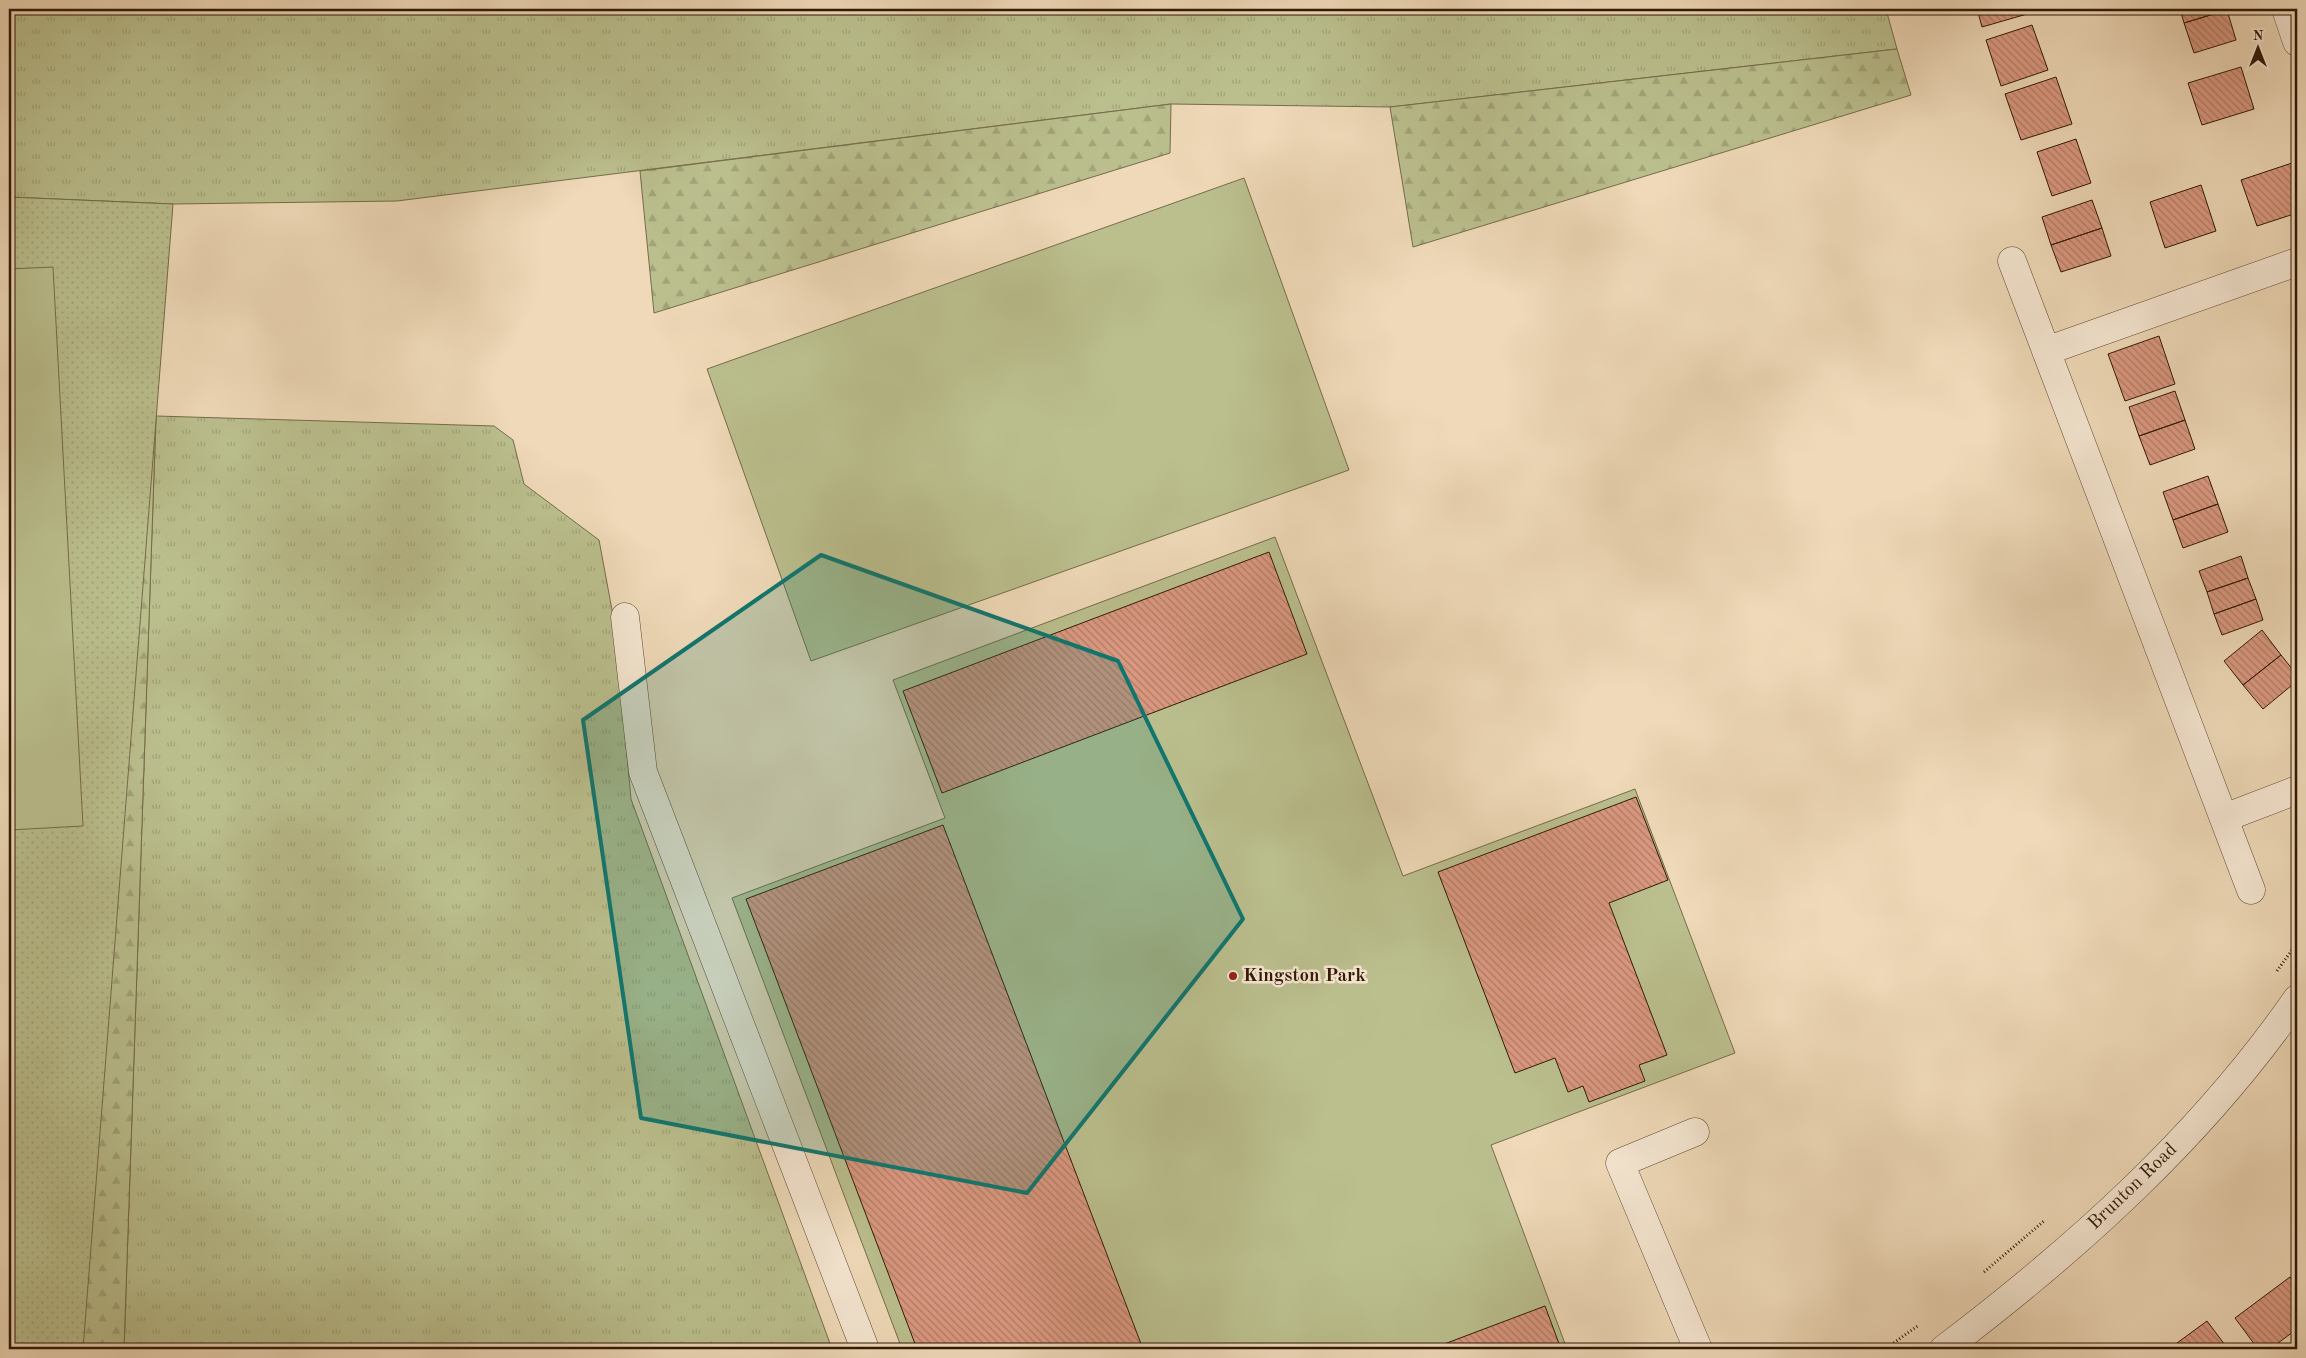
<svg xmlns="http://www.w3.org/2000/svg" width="2306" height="1358" font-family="'Old Standard TT',serif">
<defs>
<pattern id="grass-tufts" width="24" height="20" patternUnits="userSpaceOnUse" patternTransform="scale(1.25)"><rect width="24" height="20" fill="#bbbf8e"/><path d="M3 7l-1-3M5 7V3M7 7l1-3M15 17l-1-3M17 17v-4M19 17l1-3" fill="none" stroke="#a1a479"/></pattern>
<pattern id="forest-firs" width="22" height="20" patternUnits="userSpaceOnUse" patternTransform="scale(1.25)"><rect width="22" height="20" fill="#bbbf8e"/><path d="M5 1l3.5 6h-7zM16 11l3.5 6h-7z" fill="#a1a479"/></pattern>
<pattern id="park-dots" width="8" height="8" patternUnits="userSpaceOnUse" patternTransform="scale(1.25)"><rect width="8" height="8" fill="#bbbf8e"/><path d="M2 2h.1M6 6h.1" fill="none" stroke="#a1a479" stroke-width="1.8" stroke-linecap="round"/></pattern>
<pattern id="building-back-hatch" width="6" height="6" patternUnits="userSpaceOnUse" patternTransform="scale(1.25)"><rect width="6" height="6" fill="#da9880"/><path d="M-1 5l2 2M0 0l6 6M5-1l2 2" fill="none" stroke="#b17b67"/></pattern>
</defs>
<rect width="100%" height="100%" fill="#efd9b8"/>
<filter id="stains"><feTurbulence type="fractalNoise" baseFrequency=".004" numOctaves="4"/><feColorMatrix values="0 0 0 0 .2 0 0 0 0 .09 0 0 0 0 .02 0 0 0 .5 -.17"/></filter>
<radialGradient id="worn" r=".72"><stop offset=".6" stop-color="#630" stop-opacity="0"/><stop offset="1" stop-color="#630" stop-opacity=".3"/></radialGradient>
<path fill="url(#grass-tufts)" stroke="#766c4a" d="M9,9H1886L1897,49L1390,107L1171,104L397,201L173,204L9,197Z
M156,416L494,426L513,440L524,484L599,540L615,626L631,799L832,1349H124Z"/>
<path fill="url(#forest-firs)" stroke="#766c4a" d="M1897,49L1911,95L1413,247L1390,107Z
M1171,104L1170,153L654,313L640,171Z
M142,308L156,416L124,1349H39Z"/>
<path fill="url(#park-dots)" stroke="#766c4a" d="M9,197L173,204L83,1349H9Z"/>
<path fill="#bbbf8e" stroke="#766c4a" d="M1244,178L1349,470L811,661L707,369Z
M53,267L83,826L9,830V269Z
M1275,537L1403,876L1635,789L1735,1053L1491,1145L1567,1349H902L732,898L945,818L893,680Z"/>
<path fill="url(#building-back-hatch)" stroke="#301906" d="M1977,9H2025L2027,14L1982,27Z
M2180,9H2226L2227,10L2184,23Z
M2227,10L2236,40L2194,53L2184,23Z
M2032,25L2048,70L2001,86L1986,40Z
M2241,67L2254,109L2202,125L2188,83Z
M2056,77L2072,124L2021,140L2005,94Z
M2076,139L2091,183L2052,196L2037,152Z
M2292,163L2297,177V213L2257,226L2241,180Z
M2201,185L2216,231L2165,248L2150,202Z
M2092,200L2102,228L2051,245L2042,217Z
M2102,228L2111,256L2061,272L2051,245Z
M2159,336L2175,384L2125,401L2108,354Z
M2175,391L2185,420L2139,436L2129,407Z
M2185,420L2195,449L2150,465L2139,436Z
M2208,476L2218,504L2173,520L2163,492Z
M2218,504L2228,532L2183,548L2173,520Z
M1269,552L1307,654L942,793L903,691Z
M2241,556L2248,578L2207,592L2199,571Z
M2248,578L2256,599L2214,614L2207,592Z
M2256,599L2263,620L2222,635L2214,614Z
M2262,630L2281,655L2243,685L2224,661Z
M2281,655L2297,675V681L2263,709L2243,685Z
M1636,797L1668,880L1609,903L1667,1055L1639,1065L1645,1081L1589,1102L1583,1086L1568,1092L1555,1058L1515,1073L1438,872Z
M943,825L1143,1349H917L746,899Z
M2290,1277L2297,1287V1329L2270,1349H2258L2235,1318Z
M1545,1306L1561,1349H1431Z
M2207,1321L2228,1349H2181L2177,1343Z"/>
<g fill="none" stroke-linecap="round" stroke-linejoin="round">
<g stroke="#604932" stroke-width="29">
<path id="minor" d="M2286,9L2297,42
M2012,261L2251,890
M2046,351L2297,262
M625,617L643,772L865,1349
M2224,818L2297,790
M1695,1132L1620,1163L1698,1349
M1944,1349C2076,1249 2202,1136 2297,999"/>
</g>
<path stroke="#301906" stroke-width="3" stroke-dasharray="1 2.5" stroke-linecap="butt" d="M2277,971L2297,943
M1984,1272L2044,1221
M1885,1349L1919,1325"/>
<use href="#minor" stroke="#f5e6d1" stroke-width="28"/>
</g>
<path fill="#0f766e" fill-opacity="0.2" stroke="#0f766e" stroke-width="4" stroke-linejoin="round" d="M821,555L1118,661L1243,919L1027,1193L641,1118L583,720Z"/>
<circle fill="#8f2418" stroke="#f5e6d1" stroke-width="2" cx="1233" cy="976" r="5"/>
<g text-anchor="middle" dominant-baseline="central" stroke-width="5" stroke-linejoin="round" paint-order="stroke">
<g font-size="19" font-weight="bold" fill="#301906" stroke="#f5e6d1" text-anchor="start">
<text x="1243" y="976">Kingston Park</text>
</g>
<g font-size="19" fill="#301906" stroke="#f5e6d1">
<text transform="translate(2133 1187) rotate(-44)">Brunton Road</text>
</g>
</g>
<rect width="2306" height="1358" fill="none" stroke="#efd9b8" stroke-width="30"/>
<rect x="10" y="10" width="2286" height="1338" fill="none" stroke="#301906" stroke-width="2.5"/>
<rect x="15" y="15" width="2276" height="1328" fill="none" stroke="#301906"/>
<g transform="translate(2258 48)" stroke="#f5e6d1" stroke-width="4" paint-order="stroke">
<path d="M0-4L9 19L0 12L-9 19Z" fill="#301906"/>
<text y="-8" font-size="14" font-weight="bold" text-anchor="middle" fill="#301906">N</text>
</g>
<rect width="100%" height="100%" filter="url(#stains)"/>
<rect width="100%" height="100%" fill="url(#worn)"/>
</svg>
